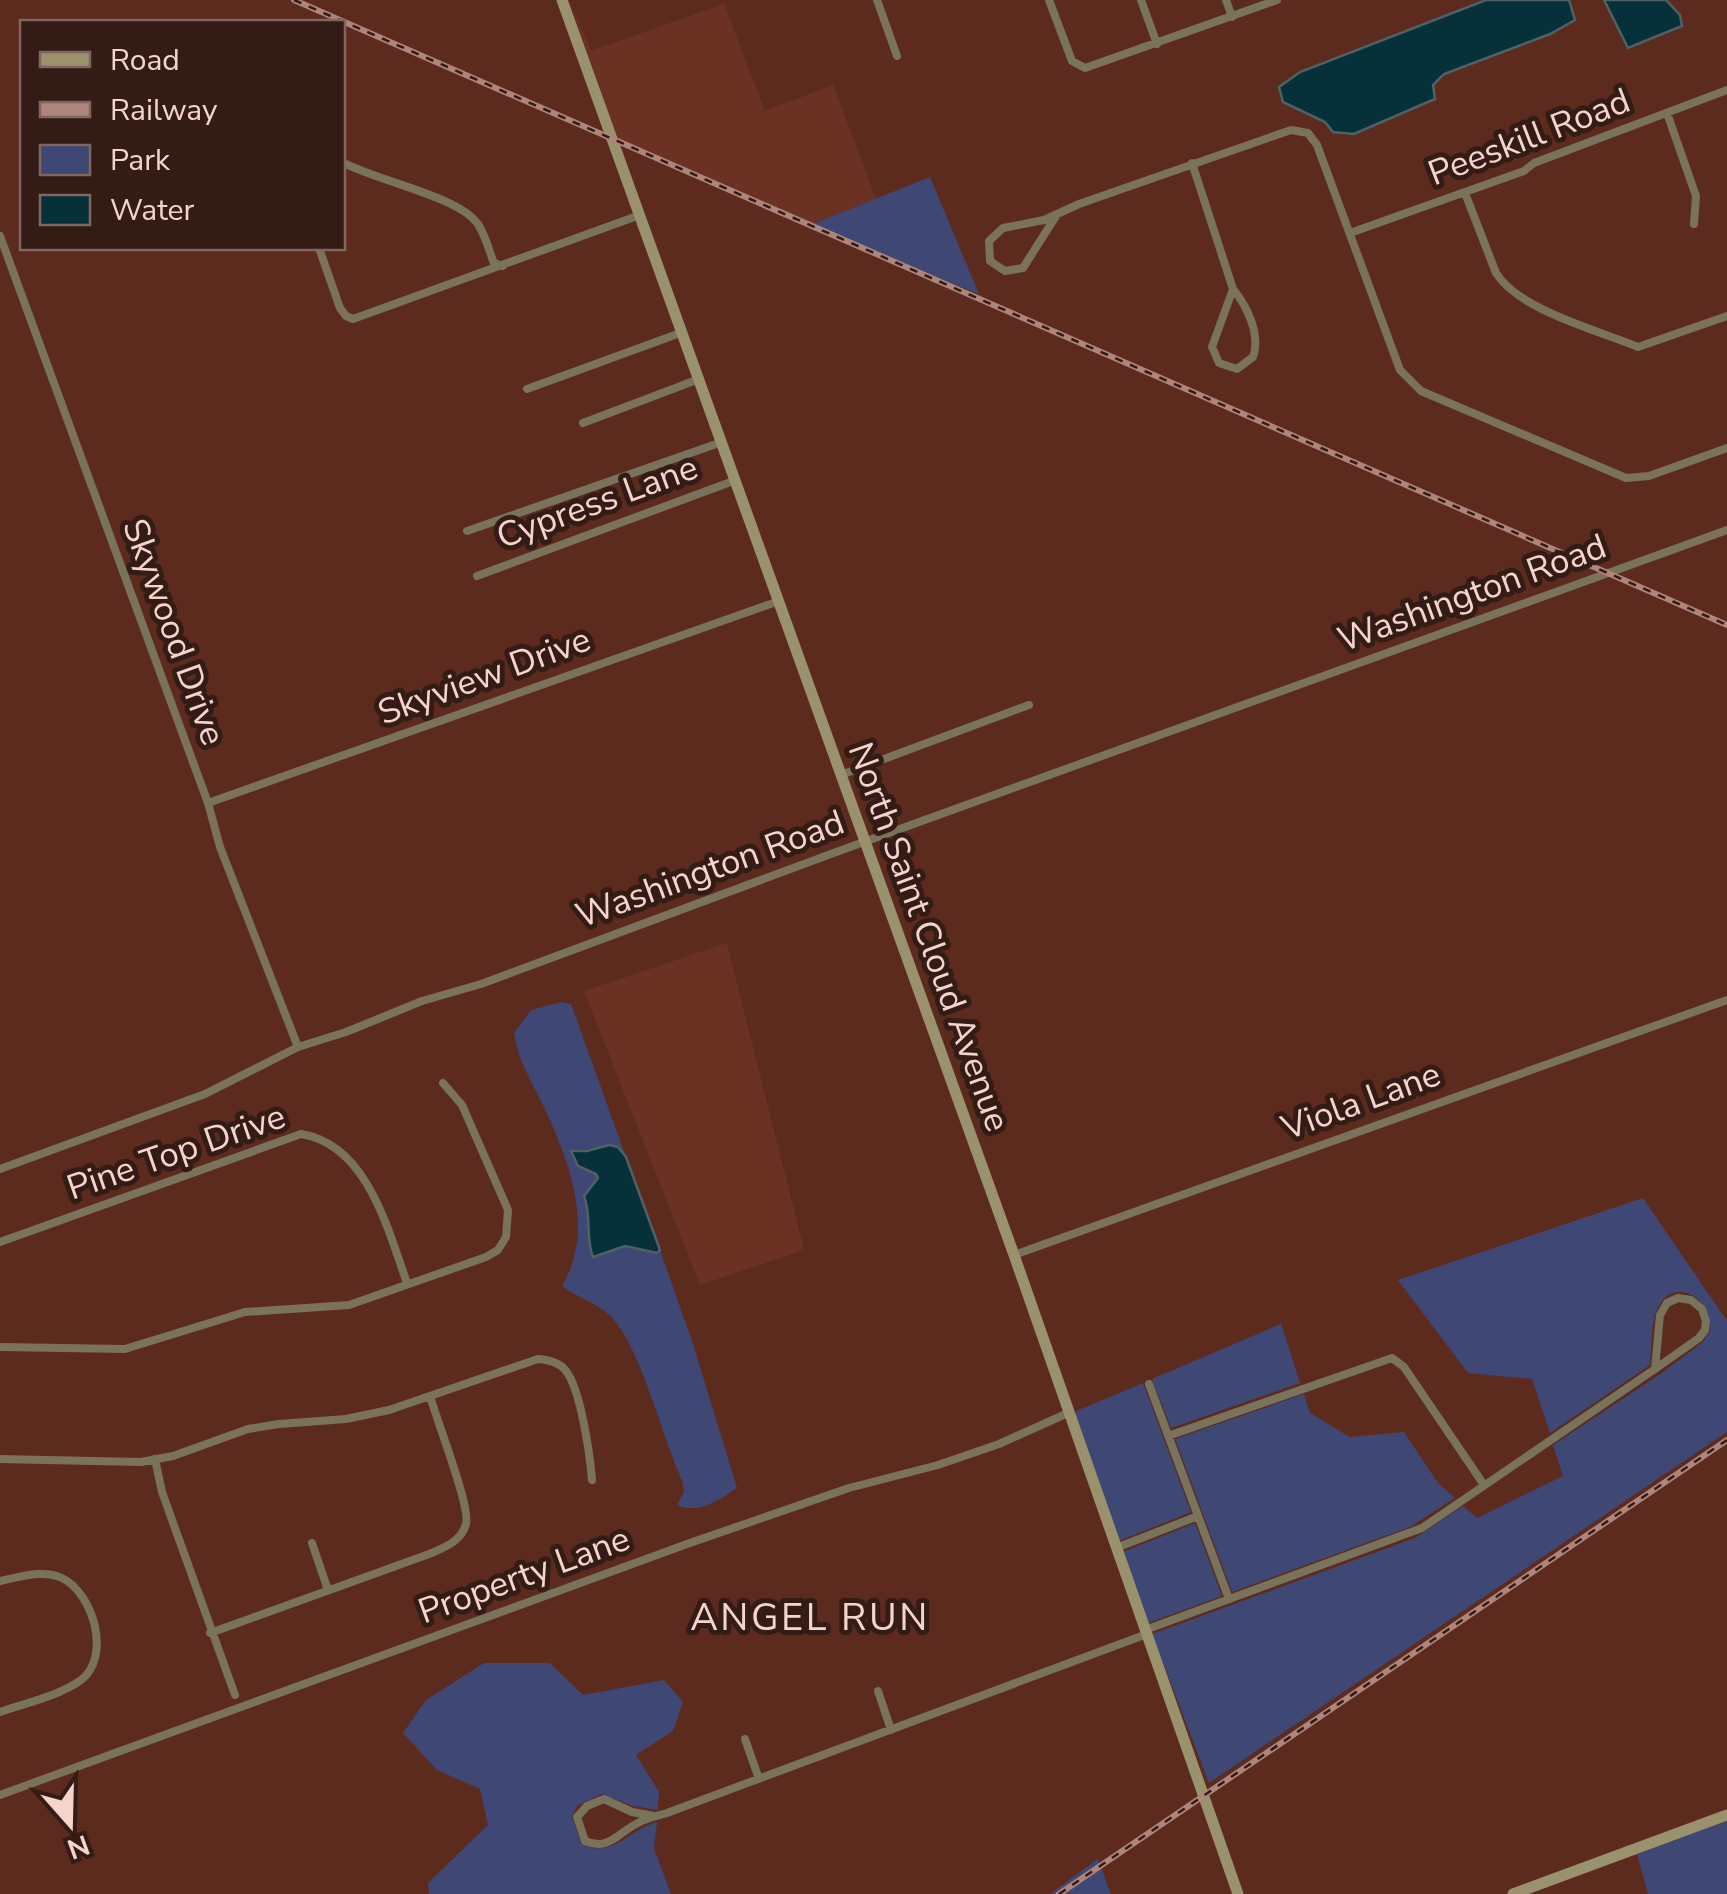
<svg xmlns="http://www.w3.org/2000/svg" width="1727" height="1894" font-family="'Nunito Sans',sans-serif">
<rect width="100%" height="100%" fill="#5d2b1e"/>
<path fill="#6b3223" d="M569,0L591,51L724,4L765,111L833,85L876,199L805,227L620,145Z
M727,943L804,1250L700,1285L584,991Z"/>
<path fill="#3f4774" d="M930,177L979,294L805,227Z
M561,1002L571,1004L626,1157C607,1136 600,1154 576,1149L586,1171L597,1174L598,1178L587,1191L588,1238L657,1253L660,1250L693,1344L737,1488C719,1500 698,1515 677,1505L684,1492L682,1480C662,1437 640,1343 609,1315C597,1303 576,1297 562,1286C596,1228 569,1160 542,1103C530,1079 518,1060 514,1033L531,1010Z
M1643,1198L1727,1321V1432L1209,1783L1152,1634L1415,1538L1463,1506L1477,1518L1563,1476L1553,1445L1659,1375L1703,1342L1710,1331C1713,1297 1672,1274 1657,1310C1650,1325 1652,1349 1650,1365L1550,1433L1532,1379L1468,1373L1398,1280Z
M1281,1324L1300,1383L1171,1428L1152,1379Z
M1143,1383L1191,1512L1119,1541L1074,1412Z
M1304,1394L1310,1413L1350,1437L1404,1432L1438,1483L1455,1498L1410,1527L1232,1592L1175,1439Z
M1195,1523L1222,1596L1148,1623L1123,1552Z
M484,1663H550L583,1695L664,1680L683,1702L673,1731L636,1755L659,1792L658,1810L633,1806L602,1794L577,1806L572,1817L581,1843C611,1861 628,1830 657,1822L654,1848L671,1894H429L428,1883L488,1825L480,1789L437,1770L403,1733L426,1700Z
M1727,1821V1894H1648L1637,1854Z
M1098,1859L1111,1894H1050Z"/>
<path fill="#06313a" stroke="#4e6266" stroke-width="2.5" d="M1486,0H1569L1575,20L1550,34L1444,74L1433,85L1435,99L1354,134L1333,132L1325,122L1283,102L1279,87L1300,72Z
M1604,0H1666L1680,15L1682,26L1628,48Z
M609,1145L618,1147L626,1157L660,1250L657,1253L625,1246L593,1257C585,1237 592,1216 584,1196L598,1178L596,1174L578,1166L571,1151H587Z"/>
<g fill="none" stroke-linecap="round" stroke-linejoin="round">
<path stroke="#79735c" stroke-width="8" d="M877,0L897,56
M1049,0L1072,61L1085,68L1277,0
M1141,0L1157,44
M1226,0L1232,17
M1667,113L1696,196L1694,224
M342,162C376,181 463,197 479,226C486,237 489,251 494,263L503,266
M1192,163L1233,289C1247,306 1261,335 1253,357L1237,369L1219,363L1212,347L1233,289
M1465,193L1496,273C1519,310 1597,330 1638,347L1727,316
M1056,216L1023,268L1005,271L990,261L989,241L1003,228L1044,220L1079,204L1291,130L1308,133L1317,145L1400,370L1421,391L1626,478L1649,476L1727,448
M1350,233L1524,171L1534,163L1727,90
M0,236L208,803L220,847L298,1047
M319,248L340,308L346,316L353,319L640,215
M527,389L683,332
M583,423L699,379
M467,531L722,442
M477,576L736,480
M841,775L1029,705
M208,803L779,601
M0,1169L205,1094L298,1047L346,1032L422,1001L481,984L839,851L1727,530
M0,1242L301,1134C367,1144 388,1230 407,1283
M1014,1255L1727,1000
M0,1347L125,1349L245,1312L349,1305L486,1257L498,1250L506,1237L508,1210L462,1105L443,1083
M1149,1384L1229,1599
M1168,1436L1392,1358L1404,1367L1484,1485
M0,1459L141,1462L173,1456L248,1429L279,1424L346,1419L389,1410L538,1359C548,1360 560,1362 566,1371C581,1390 590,1456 592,1480
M155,1459L162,1492L235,1695
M312,1543L328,1590
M1116,1548L1198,1516
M0,1581C20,1577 43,1569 62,1578C93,1593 112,1656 81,1680C59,1696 25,1703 0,1712
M1145,1630L1422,1528L1655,1369L1699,1338L1705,1330L1706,1321L1702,1309L1691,1300L1678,1298L1667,1303L1660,1315L1655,1369
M210,1633L432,1553C447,1546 461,1541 466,1524C471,1508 436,1418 430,1396
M878,1691L891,1730
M745,1739L759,1779
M0,1795L687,1544L849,1488L938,1465L999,1444L1068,1413
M654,1816L632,1812L604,1799L587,1806L577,1817L585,1841C608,1851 617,1834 636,1824C645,1818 656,1816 667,1813L1147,1634"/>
<path stroke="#9a916d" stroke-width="11" d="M562,0L1014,1255L1238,1894
M1513,1894L1727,1815"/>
<g stroke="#ae857b" stroke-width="6">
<path id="rail" d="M294,0L1727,625
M1059,1894L1727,1440"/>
</g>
<use href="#rail" stroke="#331c16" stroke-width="2.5" stroke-dasharray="8" stroke-linecap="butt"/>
</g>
<g text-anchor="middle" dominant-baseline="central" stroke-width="10" stroke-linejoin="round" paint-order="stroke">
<g font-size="35" fill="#f5d4cc" stroke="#331c16">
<text transform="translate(1529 137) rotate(-21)">Peeskill Road</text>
<text transform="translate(597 502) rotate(-20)">Cypress Lane</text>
<text transform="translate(1472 593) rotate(-20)">Washington Road</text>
<text transform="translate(174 632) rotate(70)">Skywood Drive</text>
<text transform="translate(484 676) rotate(-20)">Skyview Drive</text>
<text transform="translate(710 869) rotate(-20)">Washington Road</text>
<text transform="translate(929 937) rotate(70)">North Saint Cloud Avenue</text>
<text transform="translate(1361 1101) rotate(-20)">Viola Lane</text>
<text transform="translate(176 1152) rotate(-19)">Pine Top Drive</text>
<text transform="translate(524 1575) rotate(-20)">Property Lane</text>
</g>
<g font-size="38" letter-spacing="2.5" fill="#f5d4cc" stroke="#331c16">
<text x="810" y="1617">ANGEL RUN</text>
</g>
</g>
<rect x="20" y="20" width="325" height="230" fill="#331c16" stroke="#81665f" stroke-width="2.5"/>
<rect x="40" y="52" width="50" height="15" fill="#9a916d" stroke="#81665f" stroke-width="2.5"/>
<text x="110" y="70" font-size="30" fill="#f5d4cc">Road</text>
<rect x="40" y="102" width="50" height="15" fill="#ae857b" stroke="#81665f" stroke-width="2.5"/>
<text x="110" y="120" font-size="30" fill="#f5d4cc">Railway</text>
<rect x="40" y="145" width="50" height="30" fill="#3f4774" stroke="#81665f" stroke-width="2.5"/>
<text x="110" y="170" font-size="30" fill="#f5d4cc">Park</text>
<rect x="40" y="195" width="50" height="30" fill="#06313a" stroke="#81665f" stroke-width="2.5"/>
<text x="110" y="220" font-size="30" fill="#f5d4cc">Water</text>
<g transform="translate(70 1824) rotate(160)" stroke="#331c16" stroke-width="8" paint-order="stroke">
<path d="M0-8L18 38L0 25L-18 38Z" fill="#f5d4cc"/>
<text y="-15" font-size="28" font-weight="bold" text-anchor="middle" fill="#f5d4cc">N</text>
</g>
</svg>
